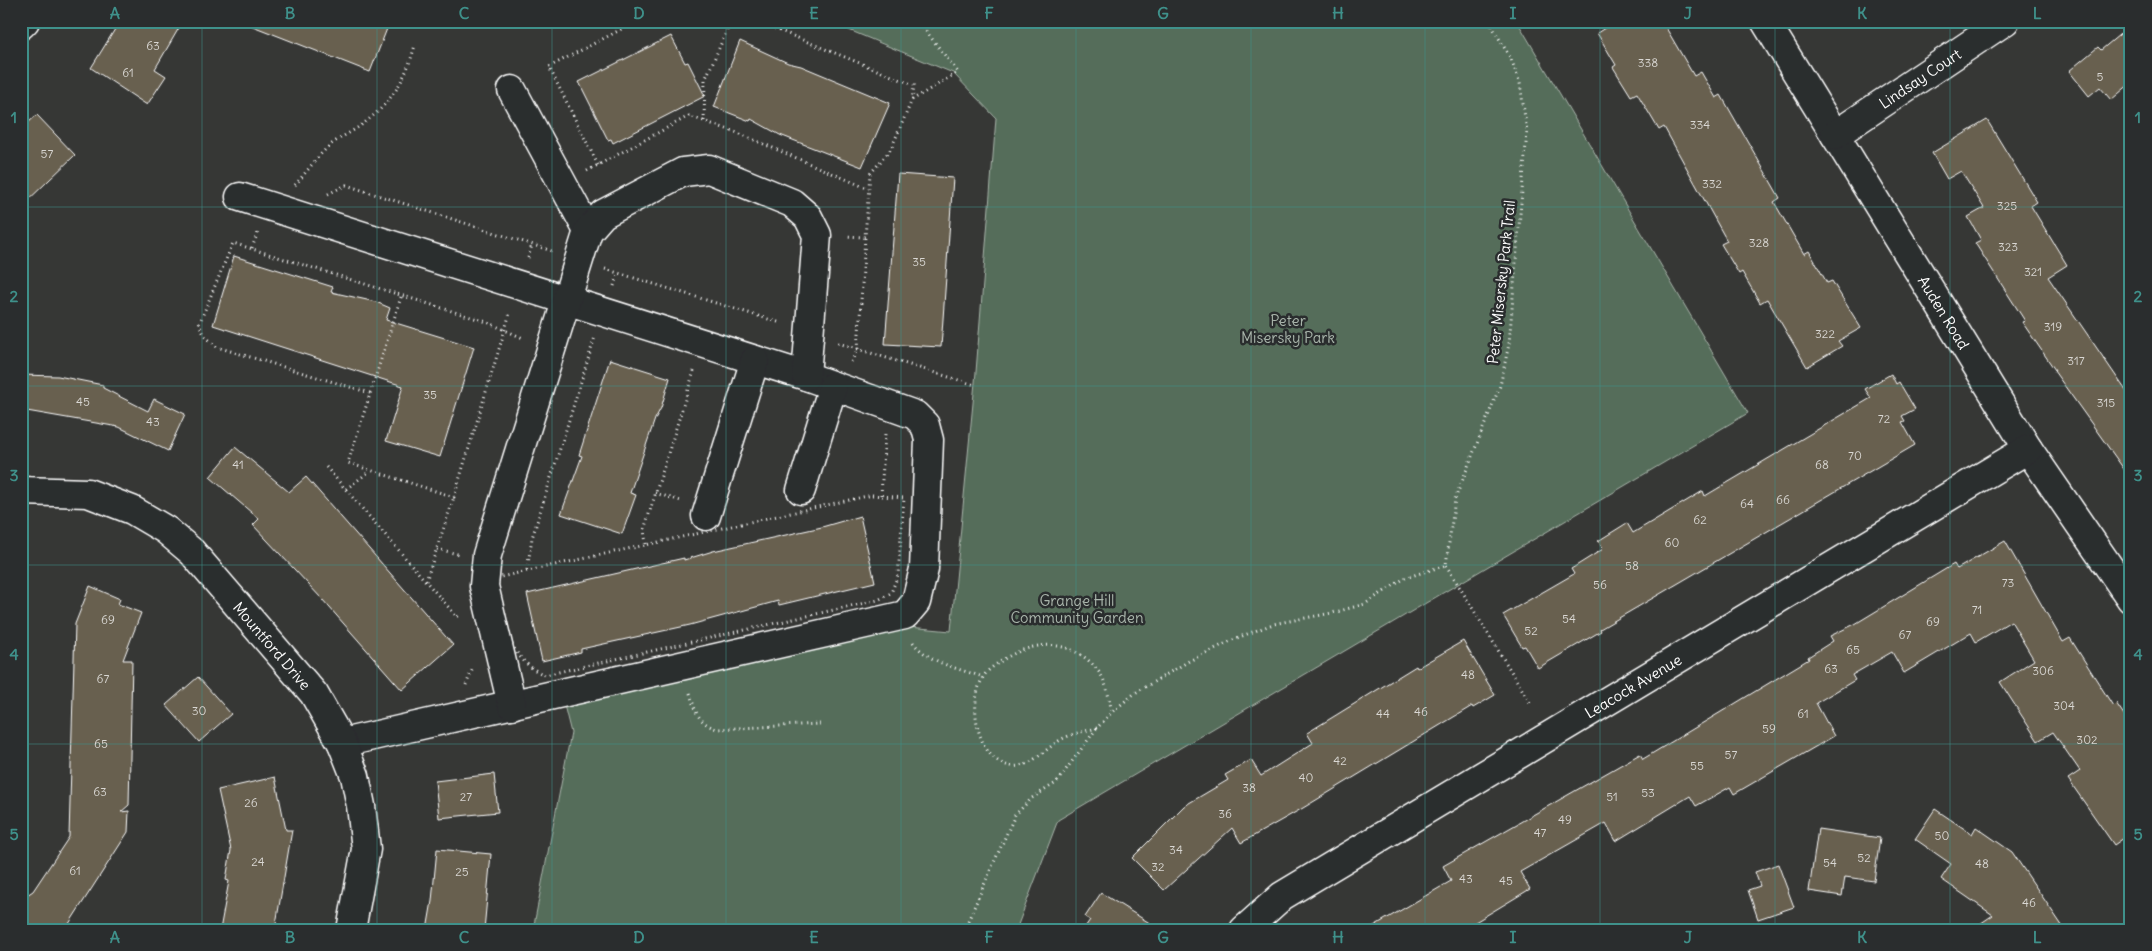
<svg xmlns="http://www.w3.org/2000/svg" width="2152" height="951" font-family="Delius,sans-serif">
<rect width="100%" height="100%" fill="#363735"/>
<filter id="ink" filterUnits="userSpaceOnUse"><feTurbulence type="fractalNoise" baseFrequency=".02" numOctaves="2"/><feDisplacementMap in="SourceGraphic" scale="10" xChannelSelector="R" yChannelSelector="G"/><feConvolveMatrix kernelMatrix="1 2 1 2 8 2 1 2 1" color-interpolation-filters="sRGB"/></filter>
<g filter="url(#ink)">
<path fill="#546d5a" stroke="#aab6ac" d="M827,21H1517L1748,413L1058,820L1016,930H533L571,733L564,705L909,627L951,631L976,372L996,118L953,73Z"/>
<path fill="#686050" stroke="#fff" d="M120,21H183L155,69L166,76L147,105L91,68Z
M246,21H390L370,72L245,23Z
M1616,21H1662L1694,76L1701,72L1716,98L1721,95L1780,198L1774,202L1804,254L1809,251L1827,283L1832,281L1861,328L1838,341L1842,346L1807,367L1767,299L1760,303L1742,272L1739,274L1721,244L1727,241L1664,127L1659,130L1637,93L1631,96L1613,67L1616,65L1597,33Z
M2131,25V83L2111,100L2100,87L2089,96L2069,71L2098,47L2101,50Z
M671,36L685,63L688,62L705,96L613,143L611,139L608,140L579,82Z
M740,41L788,63L801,66L890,103L862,167L780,135L751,119L750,121L714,107Z
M37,115L75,155L21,207V129Z
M1987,120L2037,202L2031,206L2067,265L2048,277L2131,398V479L2054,371L2055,370L2022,322L2025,321L1975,243L1981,240L1968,217L1984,208L1961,171L1947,179L1932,153Z
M898,174L953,178L941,347L885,344Z
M234,256L333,287L331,292L376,302L390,308L386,320L474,347L440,457L386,441L403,386L213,325Z
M610,359L670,378L661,408L655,419L630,493L636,495L622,534L561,514L582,456L579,455Z
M1891,374L1896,384L1899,382L1915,409L1902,416L1905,421L1902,422L1915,445L1600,629L1601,631L1538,668L1525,646L1522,647L1503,615L1574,574L1571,569L1603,549L1598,541L1627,523L1633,533L1703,491L1705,496L1871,398L1865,389Z
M21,375L58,376L103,385V388L148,411L154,399L185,414L168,451L119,427L21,410Z
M235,447L289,492L306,477L453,645L402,690L322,599L253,525L259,519L210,477Z
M860,516L875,582L779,605L778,601L690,625L581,649V652L542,661L527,594L684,558V560L713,551L822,527Z
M2005,541L2063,642L2070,638L2113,706L2116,703L2131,725V833L2114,845L2068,779L2080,771L2053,732L2038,741L2000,682L2034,660L2011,621L1976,642L1971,633L1904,673L1892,652L1852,675L1855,680L1816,703L1834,736L1734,794L1730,787L1696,806L1690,796L1616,841L1606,823L1520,872L1530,889L1462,930H1367L1451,881L1443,866L1640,754L1643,759L1809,659L1808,657L1833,641L1830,636L1855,624L1954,564L1957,569Z
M90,586L120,599L118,604L141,613L123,660H132L129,805L121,812L129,811L128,832L65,930H21V899L33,891L69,837L75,624Z
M1463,641L1495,695L1473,708L1472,706L1303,808L1241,843L1232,828L1164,890L1132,858L1184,806L1228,780L1225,775L1251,760L1261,776L1313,743L1307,733L1416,666L1417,668Z
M198,677L231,714L199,742L166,705Z
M494,774L498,812L439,818L435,781Z
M275,777L286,830H292L275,930H220L229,881L226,880L231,850L218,790Z
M1935,809L1972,834L1976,827L2012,852L2065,930H1971L1993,915L1941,879L1951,864L1915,839Z
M1818,829L1880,838L1874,881L1845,877L1842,896L1809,891Z
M437,849L491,854L484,930H427L432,901Z
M1778,864L1794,907L1758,919L1748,890L1760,886L1755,872Z
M1101,893L1161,930H1083L1090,920L1085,917Z"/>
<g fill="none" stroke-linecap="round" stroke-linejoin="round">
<g stroke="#fff" stroke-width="31">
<g id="minor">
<path id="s1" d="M1765,21L2028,449L2131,599"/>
<path d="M21,25L25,21"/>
<path d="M512,90L588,231"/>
<path id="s2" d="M1835,135L2005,21"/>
<path d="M240,197L806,376L915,415L925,425L929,440L924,569L916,602L905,615L342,743"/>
<path d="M801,490L833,386"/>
<path id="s3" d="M21,491L88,493L132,510L166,530L192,552L314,694L342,743L355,776L361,806L366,849L351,930"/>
<path d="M706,516L755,360"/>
<path d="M512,705L484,586L487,555L588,231L603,214L683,172L709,169L792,203L808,217L817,235L806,376"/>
<path id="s4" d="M1244,930L1282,896L2028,449"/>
</g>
</g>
<path stroke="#fff" stroke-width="3" stroke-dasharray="1 4" stroke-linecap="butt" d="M756,21L914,85L912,100L891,149L870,174L865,237L846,236
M912,100L958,72L918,21
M704,121L705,80L731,21
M598,165L549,67L637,21
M587,171L689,116L738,133L869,189
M295,185C306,173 316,158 328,147C337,139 350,133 360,126C390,105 406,80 415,45
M328,194L346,185L552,251
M252,248L258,232
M528,258L532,245
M605,269L781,323
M614,286L618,273
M401,297L348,463L454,497L510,313
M838,343L975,385
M851,362L858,349L865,237
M370,393L217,347L205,336L199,324L233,243L487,322L525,339
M326,467L457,617L461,614
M346,489L370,471
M655,493L681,501
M872,495L904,498L898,575L891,593L878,600L545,675C504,658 503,616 496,578Z
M881,495L885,434
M646,544L644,530L694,371
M437,549L458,554
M1446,565L1531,704
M527,570L532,538L595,337
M426,581L454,497
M913,642C928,663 960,669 983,677
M466,685L473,668
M690,693C695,711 698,723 717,729L820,724
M1097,728C1086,731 1074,733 1064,738C1047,746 1031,769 1011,766C976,761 967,701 984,676C988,669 997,664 1004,659C1037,639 1074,639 1099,672C1107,682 1109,700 1112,712
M964,930L1015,815L1032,798L1056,783L1097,728L1112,712L1135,693L1189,661L1237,638L1273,624L1332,613L1365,604L1405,578L1446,565L1455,499L1500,386L1509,344L1527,132L1520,83L1511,59L1489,21"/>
<use href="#minor" stroke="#2a2d2e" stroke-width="28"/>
</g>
</g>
<path fill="none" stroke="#3f918b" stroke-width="1" stroke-opacity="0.55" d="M202,21V930M377,21V930M552,21V930M726,21V930M901,21V930M1076,21V930M1251,21V930M1425,21V930M1600,21V930M1775,21V930M1950,21V930M21,207H2131M21,386H2131M21,565H2131M21,744H2131"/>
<g text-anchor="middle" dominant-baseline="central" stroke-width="5" stroke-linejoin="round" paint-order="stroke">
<g font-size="12" fill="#d9d7d3">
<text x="153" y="45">63</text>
<text x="1648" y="62">338</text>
<text x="128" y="72">61</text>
<text x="2100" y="76">5</text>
<text x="1700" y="124">334</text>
<text x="47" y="153">57</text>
<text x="1712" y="183">332</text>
<text x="2007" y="205">325</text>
<text x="1759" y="242">328</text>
<text x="2008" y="246">323</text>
<text x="919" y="261">35</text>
<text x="2033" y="271">321</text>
<text x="2053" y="326">319</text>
<text x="1825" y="333">322</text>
<text x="2076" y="360">317</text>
<text x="430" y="394">35</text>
<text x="83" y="401">45</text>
<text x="2106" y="402">315</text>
<text x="1884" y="418">72</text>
<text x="153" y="421">43</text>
<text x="1855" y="455">70</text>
<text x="238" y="464">41</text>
<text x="1822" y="464">68</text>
<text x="1783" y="499">66</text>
<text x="1747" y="503">64</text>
<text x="1700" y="519">62</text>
<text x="1672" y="542">60</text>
<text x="1632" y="565">58</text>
<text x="2008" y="582">73</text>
<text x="1600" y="584">56</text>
<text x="1977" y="609">71</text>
<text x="1569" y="618">54</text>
<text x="108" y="619">69</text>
<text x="1933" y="621">69</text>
<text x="1531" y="630">52</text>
<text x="1905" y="634">67</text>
<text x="1853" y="649">65</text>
<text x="1831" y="668">63</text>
<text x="2043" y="670">306</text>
<text x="1468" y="674">48</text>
<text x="103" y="678">67</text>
<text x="2064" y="705">304</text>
<text x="199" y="710">30</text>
<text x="1421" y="711">46</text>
<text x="1383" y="713">44</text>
<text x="1803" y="713">61</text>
<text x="1769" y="728">59</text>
<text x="2087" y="739">302</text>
<text x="101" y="743">65</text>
<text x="1731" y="754">57</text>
<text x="1340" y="760">42</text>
<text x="1697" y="765">55</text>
<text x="1306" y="777">40</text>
<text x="1249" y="787">38</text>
<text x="100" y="791">63</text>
<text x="1648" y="792">53</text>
<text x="466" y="796">27</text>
<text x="1612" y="796">51</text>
<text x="251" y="802">26</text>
<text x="1225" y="813">36</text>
<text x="1565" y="819">49</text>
<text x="1540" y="832">47</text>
<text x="1942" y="835">50</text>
<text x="1176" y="849">34</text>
<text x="1864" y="857">52</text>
<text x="258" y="861">24</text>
<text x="1830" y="862">54</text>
<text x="1982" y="863">48</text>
<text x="1158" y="866">32</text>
<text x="75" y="870">61</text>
<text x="462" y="871">25</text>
<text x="1466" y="878">43</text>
<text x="1506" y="880">45</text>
<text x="2029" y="902">46</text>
</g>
<g font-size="15" fill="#fff" stroke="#2a2d2e">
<text stroke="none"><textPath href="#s2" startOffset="102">Lindsay Court</textPath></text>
<text transform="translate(1501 282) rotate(-84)">Peter Misersky Park Trail</text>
<text stroke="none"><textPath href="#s1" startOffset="342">Auden Road</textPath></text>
<text stroke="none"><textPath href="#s3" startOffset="311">Mountford Drive</textPath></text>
<text stroke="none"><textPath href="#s4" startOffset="460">Leacock Avenue</textPath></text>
</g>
<g font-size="15" fill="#aab6ac" stroke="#2a2d2e">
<text x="1288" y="320">Peter<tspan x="1288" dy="17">Misersky Park</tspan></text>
<text x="1077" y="600">Grange Hill<tspan x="1077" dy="17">Community Garden</tspan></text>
</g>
</g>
<rect width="2152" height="951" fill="none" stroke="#2a2d2e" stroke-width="55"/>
<rect x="28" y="28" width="2096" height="896" fill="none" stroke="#3f918b" stroke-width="2"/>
<g font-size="16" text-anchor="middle" font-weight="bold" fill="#3f918b">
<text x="115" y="19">A</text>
<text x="290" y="19">B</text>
<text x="464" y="19">C</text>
<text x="639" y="19">D</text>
<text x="814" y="19">E</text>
<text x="989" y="19">F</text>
<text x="1163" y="19">G</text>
<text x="1338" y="19">H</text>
<text x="1513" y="19">I</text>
<text x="1688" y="19">J</text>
<text x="1862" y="19">K</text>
<text x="2037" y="19">L</text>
<text x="14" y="123">1</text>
<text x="2138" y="123">1</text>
<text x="14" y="302">2</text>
<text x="2138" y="302">2</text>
<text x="14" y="481">3</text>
<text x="2138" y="481">3</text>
<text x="14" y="660">4</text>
<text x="2138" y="660">4</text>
<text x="14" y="840">5</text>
<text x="2138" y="840">5</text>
<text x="115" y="943">A</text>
<text x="290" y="943">B</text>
<text x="464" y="943">C</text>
<text x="639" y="943">D</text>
<text x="814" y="943">E</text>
<text x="989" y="943">F</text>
<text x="1163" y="943">G</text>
<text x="1338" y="943">H</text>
<text x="1513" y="943">I</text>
<text x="1688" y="943">J</text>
<text x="1862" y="943">K</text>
<text x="2037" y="943">L</text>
</g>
</svg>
